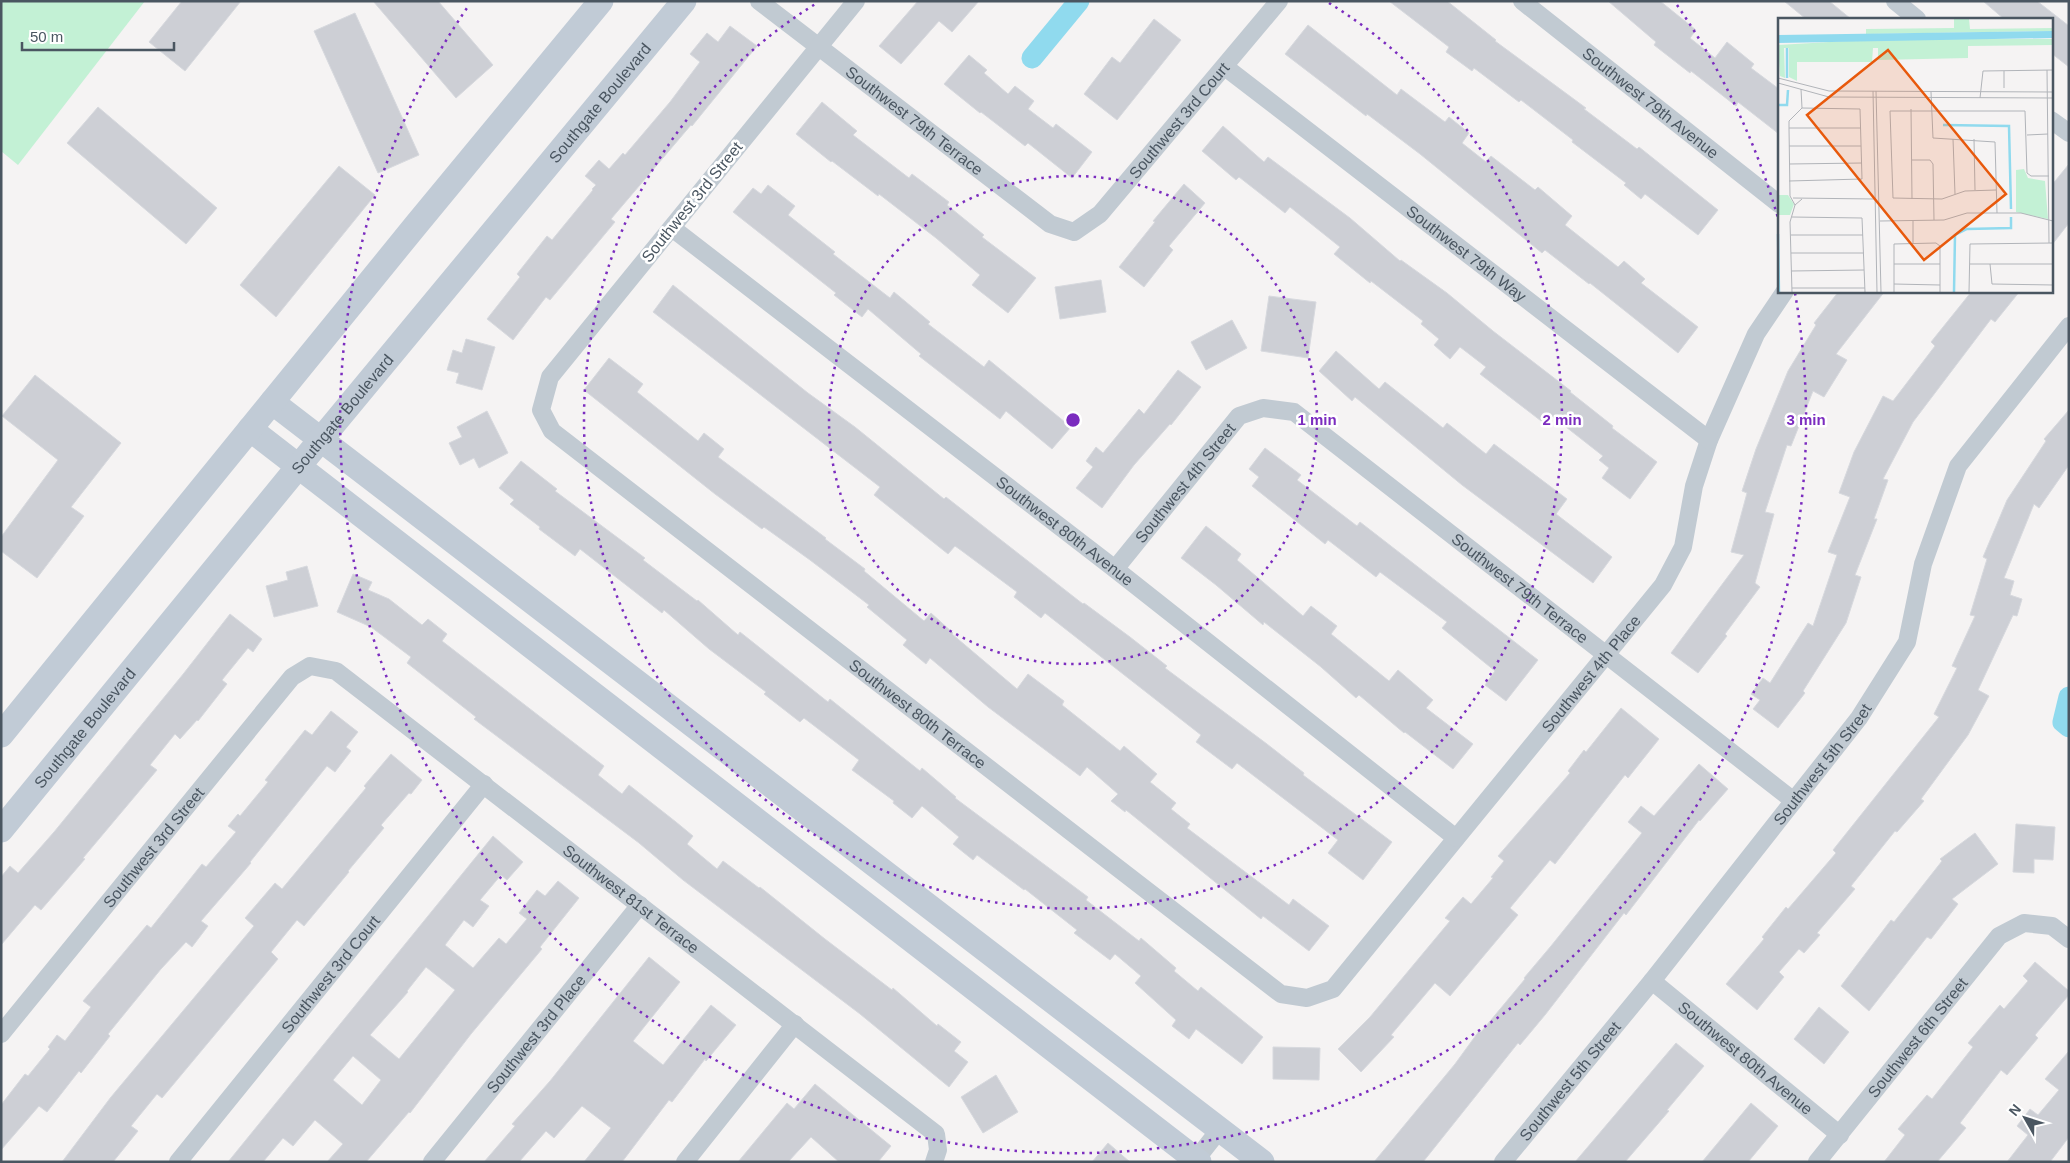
<svg xmlns="http://www.w3.org/2000/svg" width="2070" height="1163" font-family="Helvetica,sans-serif">
<rect width="100%" height="100%" fill="#f5f3f3"/>
<path fill="#c3f1d5" d="M1,1H145L18,165L1,151Z"/>
<g fill="none" stroke-linecap="round" stroke-linejoin="round">
<path stroke="#90daee" stroke-width="21" d="M1032,58L1079,1
M2069,697L2063,722L2069,727"/>
</g>
<path fill="#cdcfd5" stroke="#d7d9de" fill-rule="evenodd" d="M182,1H241L185,71L149,42Z
M373,1H438L493,65L456,98Z
M918,1H979L952,32L939,21L901,64L879,46Z
M1389,1H1447L1496,40L1495,41L1586,108L1584,109L1637,149L1639,147L1718,210L1698,235L1645,194L1641,199L1624,185L1626,183L1572,142L1573,140L1521,100L1519,102L1474,68L1472,71L1446,52L1449,47Z
M1608,1H1660L1696,30L1690,38L1715,58L1727,42L1754,64L1751,68L1779,89V134L1738,102L1736,106L1691,71L1690,73L1654,45L1656,42Z
M1784,1H1829L1851,19H1806Z
M1983,1H2037L2069,26V67L2051,53V19H2004Z
M355,13L419,155L378,173L314,31Z
M1154,19L1181,40L1117,120L1084,94L1112,57L1120,63Z
M1308,25L1397,95L1401,89L1445,122L1449,117L1469,133L1462,143L1486,162L1491,156L1535,190L1538,187L1572,216L1565,225L1618,267L1624,261L1645,279L1641,283L1698,327L1678,353L1590,283L1589,284L1545,250L1542,253L1420,154L1367,114L1366,116L1285,54Z
M730,26L757,46L692,126L691,125L611,219L615,222L550,300L546,297L513,340L487,319L520,277L517,274L547,236L552,240L593,190L592,189L596,185L585,176L599,160L609,169L623,153L625,155L670,102L700,62L690,54L707,33L718,42Z
M969,55L987,70L984,73L1008,94L1015,86L1034,101L1028,109L1053,128L1056,124L1092,152L1072,178L1028,143L1025,146L981,112L980,113L944,84Z
M822,102L857,131L853,135L909,178L912,174L949,202L947,205L984,235L982,237L1036,278L1008,313L972,285L980,275L936,238L879,194L878,196L832,161L831,162L796,134Z
M98,107L217,208L186,244L67,143Z
M1223,126L1264,162L1268,157L1350,218L1400,261L1401,260L1447,293L1493,331L1571,391L1570,392L1613,426L1612,428L1657,462L1630,499L1602,478L1609,468L1599,460L1603,456L1552,416L1545,424L1480,374L1486,367L1460,347L1450,359L1434,345L1439,339L1421,324L1423,321L1371,281L1370,283L1334,254L1340,247L1290,207L1285,213L1239,177L1236,180L1202,151Z
M2069,164V223L2051,246V186Z
M339,166L375,195L276,317L240,285Z
M1184,184L1205,203L1169,246L1173,250L1144,287L1119,267L1155,222L1153,221Z
M768,185L795,206L788,215L835,252L833,254L890,298L894,292L930,322L928,324L984,367L989,360L1071,427L1052,449L1006,411L1000,419L919,356L921,354L868,309L862,317L834,295L836,293L733,212L753,188L761,194Z
M1101,280L1106,312L1060,319L1055,287Z
M673,285L808,393L855,427L944,499L946,497L1083,604L1084,603L1130,637L1167,666L1165,668L1267,744L1304,773L1303,775L1392,842L1363,880L1328,853L1338,840L1237,763L1232,769L1196,742L1201,735L1045,613L1041,618L1014,597L1017,592L962,551L955,546L948,554L874,495L880,487L653,312Z
M1839,291H1885L1836,354L1847,360L1824,397L1813,391L1791,446L1787,445L1765,512L1774,514L1755,583L1760,587L1725,634L1727,636L1698,673L1671,653L1744,555L1731,552L1747,493L1742,491L1756,449L1788,371L1816,325L1814,323Z
M1972,291H2020L1995,322L1991,319L1913,422L1883,479L1888,480L1874,519H1877L1855,575L1861,577L1846,623L1803,691L1805,693L1778,728L1753,709L1760,700L1751,694L1763,678L1770,683L1808,623L1813,626L1837,555L1828,552L1850,497L1839,493L1854,452L1883,396L1893,401L1935,346L1931,342Z
M1269,296L1316,302L1308,358L1261,351Z
M1232,320L1247,348L1206,370L1191,342Z
M466,339L495,347L482,390L456,383L459,373L447,370L453,350L462,353Z
M1336,351L1379,389L1385,382L1443,428L1447,423L1486,454L1494,444L1567,499L1556,514L1612,557L1593,583L1462,485L1355,397L1352,401L1319,371Z
M609,358L643,384L637,392L698,441L704,433L724,449L718,457L826,538L825,539L865,569L864,571L924,621L931,613L953,633L952,634L1017,689L1028,674L1064,701L1062,705L1120,751L1124,746L1157,774L1150,782L1176,803L1171,809L1190,824L1187,828L1289,905L1293,899L1329,926L1309,951L1263,916L1261,919L1126,810L1125,812L1111,801L1118,794L1087,767L1080,776L988,707L930,658L926,664L903,645L907,640L867,607L869,605L810,560L764,527L762,529L715,494L584,390Z
M1178,370L1201,387L1171,425L1170,424L1134,465L1102,508L1076,488L1093,467L1086,461L1096,447L1103,453L1139,409L1144,414Z
M35,375L121,443L71,507L84,516L37,578L1,551V537L58,460L2,416Z
M2069,410V465L2039,508L2034,504L2004,578L2014,581L2010,595L2022,599L2017,616L2013,615L1978,690L1989,696L1968,735L1921,799L1924,801L1897,832L1895,831L1851,886L1855,889L1817,933L1820,935L1804,953L1799,949L1779,972L1784,977L1757,1010L1726,984L1764,939L1762,937L1786,907L1788,909L1836,853L1833,850L1939,717L1934,714L1957,668L1952,666L1975,616L1970,615L1987,559L1983,557L2007,500L2046,441L2044,439Z
M487,411L508,453L479,468L474,458L460,465L449,443L462,437L457,427Z
M1265,448L1301,475L1297,480L1357,526L1360,522L1538,660L1506,701L1485,685L1495,671L1442,628L1447,622L1380,572L1376,577L1328,540L1325,544L1252,486L1259,477L1249,469Z
M521,461L557,489L555,491L645,558L643,560L697,601L698,600L738,635L740,632L828,702L830,699L920,771L922,768L956,797L955,798L1088,897L1086,900L1139,941L1141,938L1176,968L1174,971L1198,991L1201,987L1263,1037L1242,1064L1196,1029L1189,1039L1172,1026L1176,1020L1135,983L1141,976L1115,954L1110,960L1074,933L1077,930L1025,889L1024,890L977,855L973,860L953,844L959,837L922,806L912,818L893,803L894,801L852,770L859,760L804,718L800,722L764,694L766,692L709,649L664,610L662,613L580,549L575,556L539,529L540,527L510,504L514,500L499,488Z
M1206,526L1241,554L1237,560L1303,616L1311,606L1337,626L1331,634L1389,681L1398,670L1433,700L1426,708L1473,744L1453,769L1405,732L1404,733L1359,695L1356,698L1321,667L1264,622L1263,625L1216,585L1181,558Z
M307,566L318,606L274,617L266,586L288,580L286,572Z
M353,574L372,582L368,590L389,599L422,625L428,619L447,634L442,641L604,766L598,775L622,794L629,785L676,822L693,836L687,844L717,869L723,861L759,888L760,887L825,939L892,990L893,988L937,1026L938,1024L961,1042L954,1051L968,1062L949,1087L860,1014L683,880L639,843L474,719L476,717L407,663L411,657L371,627L337,612Z
M230,614L262,639L253,652L248,648L222,680L227,684L198,721L197,720L180,739L175,734L150,765L157,770L83,858L85,859L41,910L35,905L1,945V877L10,866L18,873L54,832L184,673Z
M1621,708L1659,739L1628,778L1625,775L1555,864L1550,860L1510,908L1518,915L1450,996L1435,983L1391,1035L1394,1037L1361,1072L1338,1049L1370,1017L1450,921L1445,918L1463,897L1471,904L1493,878L1491,877L1504,861L1498,856L1570,773L1568,771L1584,750L1586,752Z
M331,711L358,732L346,747L351,751L335,772L327,766L250,862L251,863L201,921L208,926L192,947L186,942L161,969L108,1034L110,1036L81,1073L79,1071L47,1112L39,1106L1,1150V1105L25,1074L28,1076L50,1049L48,1047L57,1035L65,1041L91,1007L83,1001L147,925L151,928L202,864L206,867L236,832L228,826L238,814L240,816L268,782L265,780L305,730L312,735Z
M391,754L422,780L411,794L409,793L381,825L384,828L348,871L349,872L304,926L297,920L271,952L278,959L162,1098L157,1094L131,1126L138,1131L113,1162H62L111,1097L254,926L245,918L275,883L282,889L366,788L364,786Z
M1699,764L1728,789L1700,821L1699,820L1626,915L1624,913L1545,1015L1520,1045L1518,1043L1423,1162H1374L1455,1064L1479,1031L1481,1032L1525,979L1524,978L1551,946L1642,833L1628,822L1641,806L1654,816Z
M2016,824L2055,827L2053,860L2034,859V873L2013,872Z
M1975,833L1998,864L1952,899L1958,904L1931,939L1927,937L1869,1011L1841,986L1891,920L1894,922L1942,861L1940,859Z
M493,836L523,862L507,880L501,875L480,900L489,906L473,927L464,920L445,945L473,968L499,938L506,944L527,919L519,913L537,890L545,896L558,881L579,898L540,947L542,949L471,1034L410,1113L409,1112L366,1162H327L343,1144L315,1120L293,1146L283,1138L263,1162H228ZM426,967L455,990L399,1059L370,1035L408,992L407,991ZM353,1056L381,1080L362,1105L333,1080Z
M649,957L680,982L633,1041L663,1065L711,1005L736,1025L706,1061L705,1059L672,1102L669,1100L622,1162H584L611,1128L582,1106L554,1138L546,1131L519,1162H484L515,1126L512,1124L550,1081Z
M2035,962L2069,991V995L2035,1035L2038,1038L2007,1075L2001,1070L1960,1123L1966,1128L1937,1162H1884L1905,1135L1898,1129L1927,1095L1932,1099L1973,1047L1968,1043L2000,1005L2004,1009L2028,981L2023,976Z
M1819,1007L1849,1032L1824,1064L1794,1039Z
M1676,1043L1704,1066L1667,1110L1669,1111L1625,1162H1575Z
M1273,1047L1320,1048L1319,1080L1273,1079Z
M2069,1051V1137L2050,1162H2007L2028,1135L2017,1126L2030,1109L2038,1115L2059,1090L2045,1079Z
M996,1075L1018,1112L983,1133L961,1097Z
M815,1084L891,1146L878,1162H839L811,1137L788,1162H738L787,1103L794,1109Z
M1751,1103L1778,1126L1748,1162H1702Z
M1108,1143L1130,1162H1092Z"/>
<g fill="none" stroke-linecap="round" stroke-linejoin="round">
<g stroke="#c1cad2" stroke-width="18">
<path id="s1" d="M759,1L1050,224L1074,232L1100,214L1279,1"/>
<path id="s2" d="M856,1L550,377L541,410L552,431L1281,994L1307,998L1333,989L1663,585L1683,547L1694,486L1709,440L1756,334L1785,291"/>
<path id="s3" d="M1522,1L1779,204"/>
<path d="M1895,1L1917,19"/>
<path id="s4" d="M1225,67L1709,440"/>
<path d="M2051,120L2069,133"/>
<path id="s5" d="M672,228L1115,569L1456,838"/>
<path id="s6" d="M1115,569L1239,416L1263,408L1294,412L1794,801"/>
<path id="s7" d="M1652,981L1840,1135"/>
<path id="s8" d="M1,1034L292,677L310,666L336,671L936,1134L938,1150L934,1162"/>
<path id="s9" d="M178,1162L484,784"/>
<path id="s10" d="M432,1162L640,905"/>
<path d="M685,1162L795,1024"/>
<path d="M1194,1162L1220,1129"/>
<path id="s11" d="M1503,1162L1652,981L1859,718L1907,642L1923,564L1958,466L2069,326"/>
<path id="s12" d="M1817,1162L1999,936L2024,923L2052,926L2069,939"/>
</g>
<g stroke="#c1cbd6" stroke-width="25">
<path d="M272,402L1262,1162"/>
<path d="M250,429L1199,1162"/>
<path d="M1,735L416,225L601,1"/>
<path id="s13" d="M1,830L298,467L684,1"/>
</g>
</g>
<g fill="none" stroke="#7b2cbf" stroke-width="2.5" stroke-dasharray="2.5 5">
<circle cx="1073" cy="420" r="244"/>
<path d="M1329 3A489 489 0 1 1 817 3"/>
<path d="M1677 5A733 733 0 0 1 1778 218M1795 293A733 733 0 1 1 469 5"/>
</g>
<g text-anchor="middle" dominant-baseline="central" stroke-width="5" stroke-linejoin="round" paint-order="stroke">
<g font-size="16" fill="#4a5661" stroke="#fff">
<text stroke="none"><textPath href="#s13" startOffset="942">Southgate Boulevard</textPath></text>
<text stroke="none"><textPath href="#s3" startOffset="164">Southwest 79th Avenue</textPath></text>
<text stroke="none"><textPath href="#s1" startOffset="196">Southwest 79th Terrace</textPath></text>
<text stroke="none"><textPath href="#s1" startOffset="546">Southwest 3rd Court</textPath></text>
<text transform="translate(692 202) rotate(-51)">Southwest 3rd Street</text>
<text stroke="none"><textPath href="#s4" startOffset="305">Southwest 79th Way</textPath></text>
<text stroke="none"><textPath href="#s13" startOffset="538">Southgate Boulevard</textPath></text>
<text stroke="none"><textPath href="#s6" startOffset="111">Southwest 4th Street</textPath></text>
<text stroke="none"><textPath href="#s5" startOffset="496">Southwest 80th Avenue</textPath></text>
<text stroke="none"><textPath href="#s6" startOffset="540">Southwest 79th Terrace</textPath></text>
<text stroke="none"><textPath href="#s2" startOffset="1925">Southwest 4th Place</textPath></text>
<text stroke="none"><textPath href="#s2" startOffset="1005">Southwest 80th Terrace</textPath></text>
<text stroke="none"><textPath href="#s13" startOffset="132">Southgate Boulevard</textPath></text>
<text stroke="none"><textPath href="#s11" startOffset="510">Southwest 5th Street</textPath></text>
<text stroke="none"><textPath href="#s8" startOffset="241">Southwest 3rd Street</textPath></text>
<text stroke="none"><textPath href="#s8" startOffset="881">Southwest 81st Terrace</textPath></text>
<text stroke="none"><textPath href="#s9" startOffset="242">Southwest 3rd Court</textPath></text>
<text stroke="none"><textPath href="#s10" startOffset="165">Southwest 3rd Place</textPath></text>
<text stroke="none"><textPath href="#s12" startOffset="160">Southwest 6th Street</textPath></text>
<text stroke="none"><textPath href="#s7" startOffset="121">Southwest 80th Avenue</textPath></text>
<text stroke="none"><textPath href="#s11" startOffset="105">Southwest 5th Street</textPath></text>
</g>
</g>
<g transform="translate(1778 18)">
<rect width="275" height="275" fill="#f5f3f3"/>
<path d="M176,1H191L192,11L275,10V13L88,16V11L176,10ZM103,21H275V27L190,28V40L100,42V30H95L94,44H19V63L11,59V30H6L7,60L2,58L0,27ZM246,151L250,160L267,163L270,201L238,194V152ZM0,177H10L16,186L12,197H1Z" fill="#c3f1d5"/>
<path d="M275,13V20L0,25V17Z" fill="#90daee"/>
<path fill="none" stroke="#90daee" stroke-width="2.5" d="M9,30V60M0,87H9L10,72M165,107L231,108L233,191M0,216L1,274M176,274L177,217L189,211L233,210V199"/>
<path fill="none" stroke="#b1b4b9" stroke-width="1" d="M269,52L271,225M0,60L51,73L275,74M0,65L51,79L275,80M226,70V53M95,73L99,274M98,73L103,274M153,74L155,120L217,124L219,195M202,80L205,53L275,52M133,91L134,181M11,110H83M249,117L270,116M175,121L177,176M196,121L197,172M11,128H83M134,142H152L155,146L156,202M11,146L84,145M11,163L84,161L82,91L24,90M218,172L187,173L164,181L115,180L112,93H247L249,155L253,158H271M15,180L97,181M17,187L12,178L11,110V103L24,90L23,71M14,199L84,200L87,274M102,203L166,202L189,195H243L275,203M13,217H85M135,225V203M13,235H86M116,246H162M192,246H275M212,246L214,266L275,267M13,253L86,252M116,266L162,267M14,270H87M14,274L12,204L17,187L24,181M116,274V226L158,225L162,228V274M191,274L192,226L275,225"/>
<path fill="#e8590c" fill-opacity="0.15" stroke="#e8590c" stroke-width="2.5" d="M110,32L228,176L146,242L29,97Z"/>
<rect width="275" height="275" fill="none" stroke="#4a5661" stroke-width="2.5"/>
</g>
<circle cx="1073" cy="420" r="8" fill="#7b2cbf" stroke="#fff" stroke-width="2.5"/>
<g font-size="15" text-anchor="middle" font-weight="bold" fill="#7b2cbf" stroke="#fff" stroke-width="5" stroke-linejoin="round" paint-order="stroke">
<text x="1317" y="425">1 min</text>
<text x="1562" y="425">2 min</text>
<text x="1806" y="425">3 min</text>
</g>
<rect width="2070" height="1163" fill="none" stroke="#4a5661" stroke-width="5"/>
<g transform="translate(2025 1118) rotate(309)" stroke="#ffffff" stroke-width="4" paint-order="stroke">
<path d="M0-4L9 19L0 12L-9 19Z" fill="#4a5661"/>
<text y="-8" font-size="14" font-weight="bold" text-anchor="middle" fill="#4a5661">N</text>
</g>
<path d="M22 42v8h152v-8" fill="none" stroke="#4a5661" stroke-width="2.5"/>
<text x="30" y="42" font-size="15" fill="#4a5661" stroke="#ffffff" stroke-width="4" paint-order="stroke">50 m</text>
</svg>
